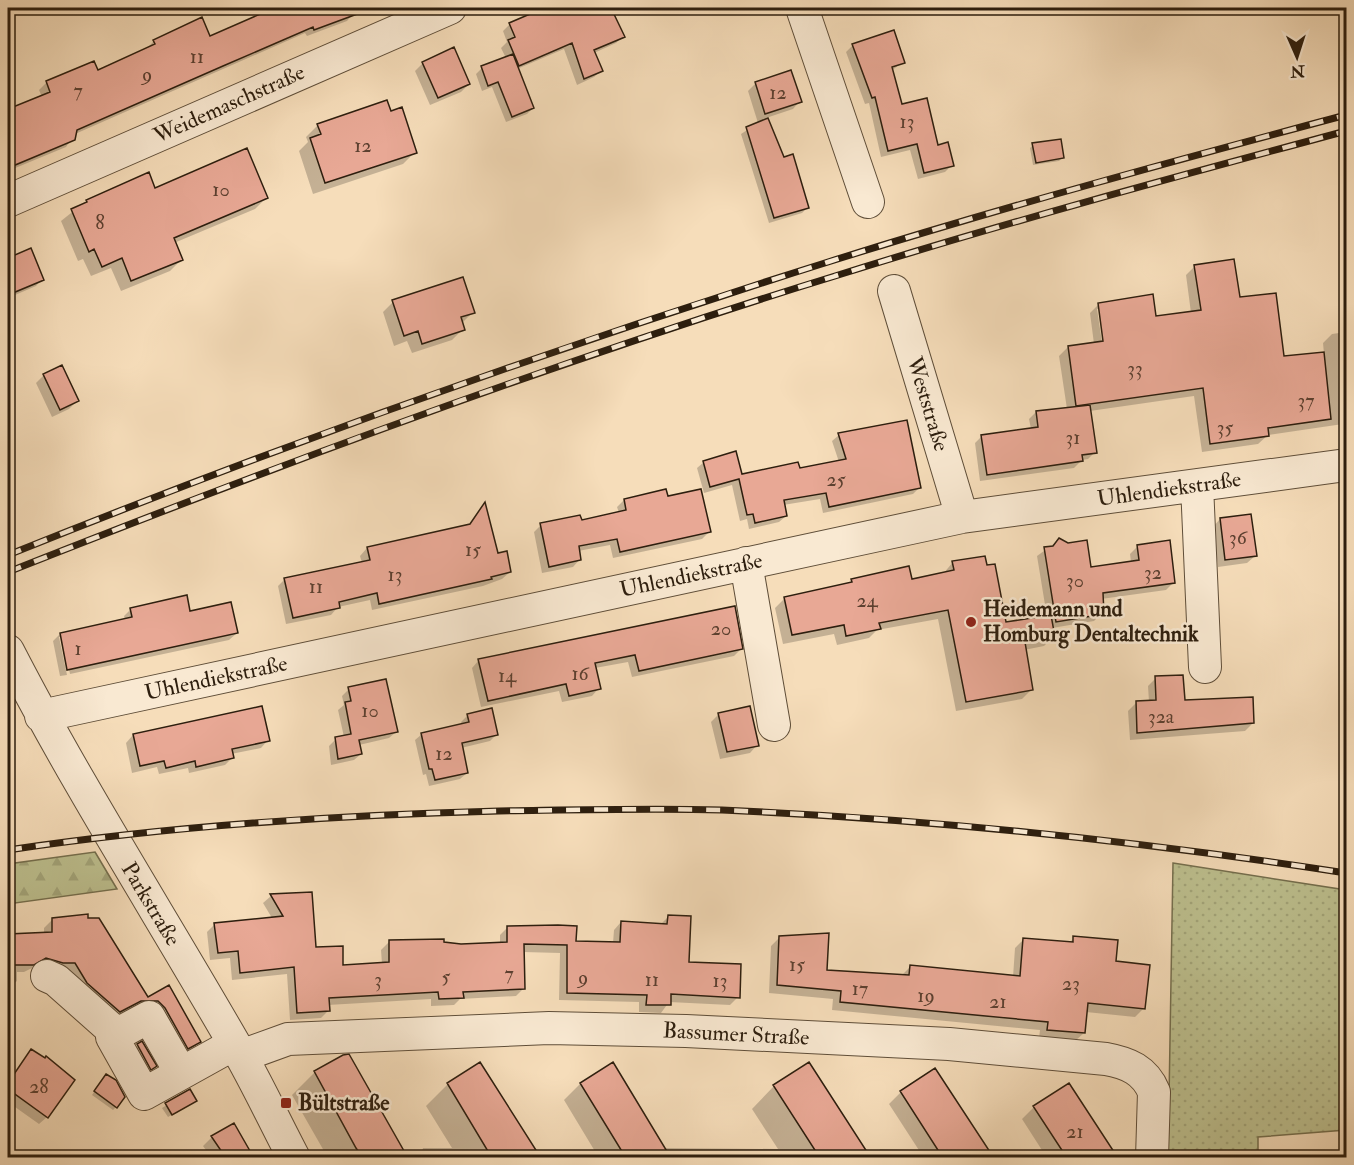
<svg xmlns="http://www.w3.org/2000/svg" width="1354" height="1165" font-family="'IM FELL Double Pica',serif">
<defs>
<pattern id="grass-dots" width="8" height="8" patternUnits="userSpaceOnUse" patternTransform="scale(1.5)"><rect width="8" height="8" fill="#bdc08f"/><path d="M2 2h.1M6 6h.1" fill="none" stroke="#a3a57a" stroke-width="1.8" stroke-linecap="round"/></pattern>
<pattern id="forest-firs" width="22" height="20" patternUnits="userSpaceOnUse" patternTransform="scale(1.5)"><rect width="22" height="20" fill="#bdc08f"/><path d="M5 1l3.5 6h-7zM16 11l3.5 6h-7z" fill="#a3a57a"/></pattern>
</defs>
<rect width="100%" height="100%" fill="#f6ddba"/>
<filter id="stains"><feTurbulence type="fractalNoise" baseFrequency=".00333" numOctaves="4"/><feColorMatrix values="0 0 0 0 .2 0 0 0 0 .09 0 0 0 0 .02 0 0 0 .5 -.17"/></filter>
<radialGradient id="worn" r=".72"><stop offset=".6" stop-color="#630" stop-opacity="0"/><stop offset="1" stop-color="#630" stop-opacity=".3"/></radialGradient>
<path fill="url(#grass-dots)" stroke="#756f4e" stroke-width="1.5" d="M1173,863L1346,890V1130L1258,1137V1157L1168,1158Z"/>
<path fill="url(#forest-firs)" stroke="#756f4e" stroke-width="1.5" d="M95,852L117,889L8,904V864Z"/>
<path fill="#0003" fill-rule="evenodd" d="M278,8H358L347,21L307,36L305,33L75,134L66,147L8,171V111L42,97L39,90L46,83L93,63L97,72L147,48L154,41L210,38Z
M566,8H610L623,36L616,43L594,53L602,70L594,77L577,85L564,49L517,69L533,108L527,114L506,122L492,87L482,91L476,74L482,68L506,58L501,48L507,42L503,31L510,24L543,17Z
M853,45L903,62L891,71L901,106L952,165L945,172L918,179L910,150L881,157L869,103L865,104L846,52Z
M423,63L469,84L461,92L430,105L415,71Z
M756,83L800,101L793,109L766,118L808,207L802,213L769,223L741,134L758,123L748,91Z
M390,113L415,152L403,164L313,194L299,151L308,142L306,137L318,125Z
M1033,145L1063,157L1059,161L1033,165L1030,148Z
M148,174L154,190L266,198L255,209L174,243L181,260L170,271L121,291L111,268L91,276L83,259L78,261L61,221L86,201Z
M30,250L42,279L36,286L8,298V259Z
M1195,266L1238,299L1283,358L1324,354L1323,343L1332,334L1346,332V432L1344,433L1343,424L1268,435L1258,444L1202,452L1194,396L1090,411L1095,452L1088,459L1082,460L1074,468L980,481L975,443L982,436L1031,429L1029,419L1036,412L1067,409L1059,356L1068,347L1094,344L1090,313L1099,304L1155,317L1191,313L1186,275ZM1097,309H1100L1106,348L1103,349Z
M393,302L473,312L462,323L463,329L452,340L412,353L407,341L394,346L383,312Z
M61,367L77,401L69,409L52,417L36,383L44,375Z
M839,435L920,487L913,494L823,513L820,499L783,505L786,516L779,522L749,529L747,519L740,521L732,485L704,493L697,468L704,462L741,476L799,470L839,462L832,441Z
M666,498L709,532L702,539L613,558L610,545L578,551L580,559L573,567L542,573L534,532L541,525L581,521L619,513L617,507L624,500Z
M484,505L496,555L510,572L502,579L483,586L372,610L370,600L338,607L331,615L286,624L278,586L285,579L362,563L360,556L367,548L468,526Z
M1220,519L1255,556L1247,563L1218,567L1213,527Z
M1059,540L1090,568L1131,562L1130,554L1138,546L1174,582L1166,590L1101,599L1102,613L1094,621L1052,628L1053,637L1044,646L1024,650L1032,689L1022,699L956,711L938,619L877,630L869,638L837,645L834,634L783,644L775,608L785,598L848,585L852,580L911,581L943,574L953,562L1005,624L1047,617L1037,556Z
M131,609L189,613L237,633L229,640L70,674L62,637H59L67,675L60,676L53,641L60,634L125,620L124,616Z
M741,649L734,656L632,677L628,662L595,668L599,688L592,696L562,702L559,691L481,707L472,668L479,660Z
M1156,678L1183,702L1253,723L1245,731L1130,740L1128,711L1136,703L1149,702L1148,686Z
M349,689L396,732L389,738L359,745L361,754L354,760L331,765L329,746L336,739L344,737L338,710L344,705L342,696Z
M719,714L757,745L750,753L720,759L711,722Z
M468,715L496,735L490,741L461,748L467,773L460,779L429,786L426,774L423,775L415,740L422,734L462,725L461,722Z
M133,735L268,740L261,748L231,754L232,758L225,765L189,773L188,768L159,774L157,767L132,773L126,743Z
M311,893L314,949L342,966L382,964L381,950L389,942L461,945L500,944V935L508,927L575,943H613L614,930L621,922L660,925L668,917L688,964L738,997L730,1005L669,1002L661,1013L639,1012V1002L559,1000L560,953L523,952L524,988L516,996L460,999L454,1005L431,1006V999L328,1005L329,1010L321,1018L290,1020L287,974L232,980L230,958L210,960L207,932L215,924L272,918L263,903L271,896Z
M87,919L148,999L169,988L200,1041L191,1050L179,1056L111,1020L36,966L24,972H17V981L8,989V936L44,934V928L52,920Z
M780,937L826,972L902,975L911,966L1013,977L1015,948L1024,939L1069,943L1074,938L1115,963L1144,1008L1135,1017L1086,1012L1084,1033L1075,1041L1039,1038L1040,1030L832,1010L833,999L769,993L771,946Z
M142,1043L151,1070L147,1072L134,1049Z
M32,1051L47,1117L39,1124L8,1102V1082Z
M343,1056L400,1158H328L292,1095L315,1072Z
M613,1064L664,1148L778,1149L752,1109L774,1086L865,1158H599L564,1100L580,1084Z
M935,1070L988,1158H924L889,1104L901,1092Z
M103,1079L116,1107L113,1110L92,1095Z
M448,1084L539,1158H420L423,1148H452L426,1106Z
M190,1091L191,1104L168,1117L162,1108Z
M1034,1107L1112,1158H1047L1022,1119Z
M212,1137L252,1158H200L208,1153L203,1146Z
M880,1149L912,1150V1158H877Z"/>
<path fill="#e8a895" stroke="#2d1e0e" stroke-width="1.5" d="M274,8H367L368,10L314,30L313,27L223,66L77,130L75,140L8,168V109L50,92L46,81L94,61L98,70L155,44L153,40L202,17L210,36Z
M544,8H611L625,37L594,50L603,71L584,79L572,43L519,66L508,40L515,37L509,23Z
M894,30L905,63L892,67L902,104L927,98L938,145L948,142L954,166L924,173L917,144L888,151L875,97L872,98L852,44Z
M454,47L470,84L438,98L422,62Z
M513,54L534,108L512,117L498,82L488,86L481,66Z
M791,70L802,102L765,114L755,82Z
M387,100L391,111L402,107L417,153L325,183L310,138L321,134L317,124Z
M768,118L784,157L793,154L809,208L774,218L746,127Z
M1061,139L1064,158L1036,163L1032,143Z
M247,148L268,198L174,238L183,260L131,281L122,258L102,267L94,249L89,252L71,209L87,202L86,200L149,172L155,188Z
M31,248L44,280L8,295V258Z
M1234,259L1240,297L1276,293L1284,356L1324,352L1331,419L1268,428L1269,436L1210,444L1203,388L1076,406L1068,346L1103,341L1098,303L1153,294L1156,316L1201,310L1194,265Z
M463,277L475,313L461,317L465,330L422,344L418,331L404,336L392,300Z
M62,365L79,401L60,410L43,374Z
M1090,405L1097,453L1082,455L1083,461L987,475L981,435L1038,427L1036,411Z
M907,420L921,488L829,507L826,493L784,500L787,516L755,523L753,514L747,515L739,479L710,487L703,461L736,451L742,474L798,462L800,468L846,459L838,433Z
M666,489L668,496L701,489L711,532L620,552L617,539L579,546L581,560L549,567L540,523L580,515L582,520L626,510L624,499Z
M485,502L498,553L507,551L511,572L491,577L492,579L379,604L377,593L339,602L340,608L293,618L284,578L370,560L367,547L470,524Z
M1251,514L1257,556L1225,560L1220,518Z
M1059,538L1068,543L1087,540L1091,567L1139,560L1137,545L1170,540L1175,583L1103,593L1104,614L1056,622L1044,547L1053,546Z
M985,556L987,565L995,564L1006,622L1051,615L1055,637L1025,642L1033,690L966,702L948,610L879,623L881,629L846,636L844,625L792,635L784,597L852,582L851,579L909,566L912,579L954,570L952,561Z
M187,595L190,611L231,602L238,633L67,670L60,633L132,617L130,608Z
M735,606L743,649L639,671L635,655L595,663L601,689L569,696L566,684L488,701L478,659Z
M1183,675L1185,700L1253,697L1254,723L1137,733L1136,701L1156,700L1155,676Z
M386,679L398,732L359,740L362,754L338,759L335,737L351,734L345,702L351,701L348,687Z
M262,706L270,741L232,749L234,758L196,767L195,761L166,768L164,761L140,766L133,734Z
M750,706L759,746L727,752L718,713Z
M492,708L498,735L462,743L468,773L435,780L432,769H429L421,733L469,722L467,714Z
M312,892L316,947L343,946V965L389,962V940L444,939V942L461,944L507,942V926L558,925L577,926L576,941L620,942L621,921L667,924L668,915L691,916L689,962L741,964L740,998L671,994V1005H646L647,995L567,993V945L524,944L525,989L463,992L464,998L439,999L438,992L329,998L330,1011L297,1013L294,967L240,973L238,951L218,953L214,923L283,916L270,894Z
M88,914V918H99L148,997L169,985L201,1042L188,1049L165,1008L158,1001H141L120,1012L87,983L75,963H63L46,958L34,965H8V934L52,932V918Z
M829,933L827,970L909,975L910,965L1020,976L1023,938L1073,942V936L1118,940L1116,961L1150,965L1145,1009L1088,1003L1085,1033L1047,1030L1048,1022L840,1002L841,991L777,985L779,936Z
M142,1041L157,1066L151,1070L137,1044Z
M31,1049L45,1058L46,1056L75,1080L48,1118L8,1089V1083Z
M349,1054L408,1158H363L356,1148L314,1071L343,1055Z
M480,1062L541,1158H492L447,1083Z
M613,1062L671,1158H626L580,1083Z
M809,1062L871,1158H820L773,1085Z
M935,1068L994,1158H943L900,1091Z
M106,1074L116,1080L125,1097L117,1108L94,1091Z
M1069,1083L1118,1158H1067L1033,1106Z
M190,1089L197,1101L172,1115L165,1103Z
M234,1123L254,1158H226L211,1136Z"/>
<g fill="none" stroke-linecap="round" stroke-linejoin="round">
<g stroke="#5f4e39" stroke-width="34">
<path id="minor" d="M802,8L868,202
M8,201L450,8
M894,291L962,517
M1197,485L1205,667
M746,563L774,725
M8,651C77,785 159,913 235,1045C256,1081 274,1120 294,1158
M41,716L962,517L1346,465
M47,976L56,980L118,1035
M241,1056L288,1039L549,1028L686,1031L949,1044L1106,1059C1128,1063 1145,1070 1154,1092L1152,1158
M181,1073L149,1017L112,1037L144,1094L234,1044"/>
</g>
<use href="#minor" stroke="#f9e9d2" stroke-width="32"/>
<g stroke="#2d1e0e" stroke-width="7">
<path id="rail" d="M8,555C277,447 551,349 828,262C1000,208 1173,161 1346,115
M8,572C280,464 555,362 835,276C1004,223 1175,177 1346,131
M8,850C170,826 335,815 499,811C573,810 648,808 722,810C931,819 1139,841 1346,873"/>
</g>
<use href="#rail" stroke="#f9e9d2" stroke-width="4.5" stroke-dasharray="14" stroke-linecap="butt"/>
</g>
<g fill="#8f2418" stroke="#f9e9d2" stroke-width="2">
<circle cx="971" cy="622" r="6"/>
<rect x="280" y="1097" width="12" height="12" rx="3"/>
</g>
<g text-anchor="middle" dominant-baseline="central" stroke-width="5" stroke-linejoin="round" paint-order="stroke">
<g font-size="20" fill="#5c4030">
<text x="197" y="56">11</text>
<text x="147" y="74">9</text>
<text x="78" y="90">7</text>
<text x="778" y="92">12</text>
<text x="907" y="121">13</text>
<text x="363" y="145">12</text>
<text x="221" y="189">10</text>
<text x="100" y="222">8</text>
<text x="1135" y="368">33</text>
<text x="1306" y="400">37</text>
<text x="1225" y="427">35</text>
<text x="1073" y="437">31</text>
<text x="836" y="479">25</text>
<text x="1238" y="537">36</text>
<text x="473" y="549">15</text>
<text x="1153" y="572">32</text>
<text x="395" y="574">13</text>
<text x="1075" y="580">30</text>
<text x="316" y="586">11</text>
<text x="867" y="600">24</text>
<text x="721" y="628">20</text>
<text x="78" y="648">1</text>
<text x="580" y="673">16</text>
<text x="507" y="675">14</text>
<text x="370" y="710">10</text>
<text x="1161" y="716">32a</text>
<text x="444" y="753">12</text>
<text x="797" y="964">15</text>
<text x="509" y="973">7</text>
<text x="446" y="976">5</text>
<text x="583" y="977">9</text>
<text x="378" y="979">3</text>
<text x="652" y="979">11</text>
<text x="720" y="980">13</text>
<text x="1071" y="983">23</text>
<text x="860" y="988">17</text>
<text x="926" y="995">19</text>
<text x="998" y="1001">21</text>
<text x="39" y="1086">28</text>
<text x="1075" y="1131">21</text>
</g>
<g font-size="22" fill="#2d1e0e" stroke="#f9e9d2">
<text transform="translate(229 104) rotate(-24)">Weidemaschstraße</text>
<text transform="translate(928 404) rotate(73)">Weststraße</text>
<text transform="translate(1169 489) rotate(-8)">Uhlendiekstraße</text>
<text transform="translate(691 575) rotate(-12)">Uhlendiekstraße</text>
<text transform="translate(216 678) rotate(-12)">Uhlendiekstraße</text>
<text transform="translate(151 904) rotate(59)">Parkstraße</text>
<text transform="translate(736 1034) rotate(3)">Bassumer Straße</text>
</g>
<g font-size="22" font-weight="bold" fill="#2d1e0e" stroke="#f9e9d2" text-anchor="start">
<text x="983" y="609">Heidemann und<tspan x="983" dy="25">Homburg Dentaltechnik</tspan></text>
<text x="298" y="1103">Bültstraße</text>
</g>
</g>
<rect width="1354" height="1165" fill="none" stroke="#f6ddba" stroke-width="30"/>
<rect x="9" y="9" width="1336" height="1147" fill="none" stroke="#2d1e0e" stroke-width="3"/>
<rect x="15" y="15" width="1324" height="1135" fill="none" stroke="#2d1e0e" stroke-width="1.5"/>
<g transform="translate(1297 57) rotate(177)" stroke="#f9e9d2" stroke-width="4.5" paint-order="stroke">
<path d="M0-4.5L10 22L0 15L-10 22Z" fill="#2d1e0e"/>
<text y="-9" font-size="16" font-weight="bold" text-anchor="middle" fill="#2d1e0e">N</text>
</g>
<rect width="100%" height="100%" filter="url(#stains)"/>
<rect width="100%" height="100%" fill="url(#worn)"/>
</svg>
